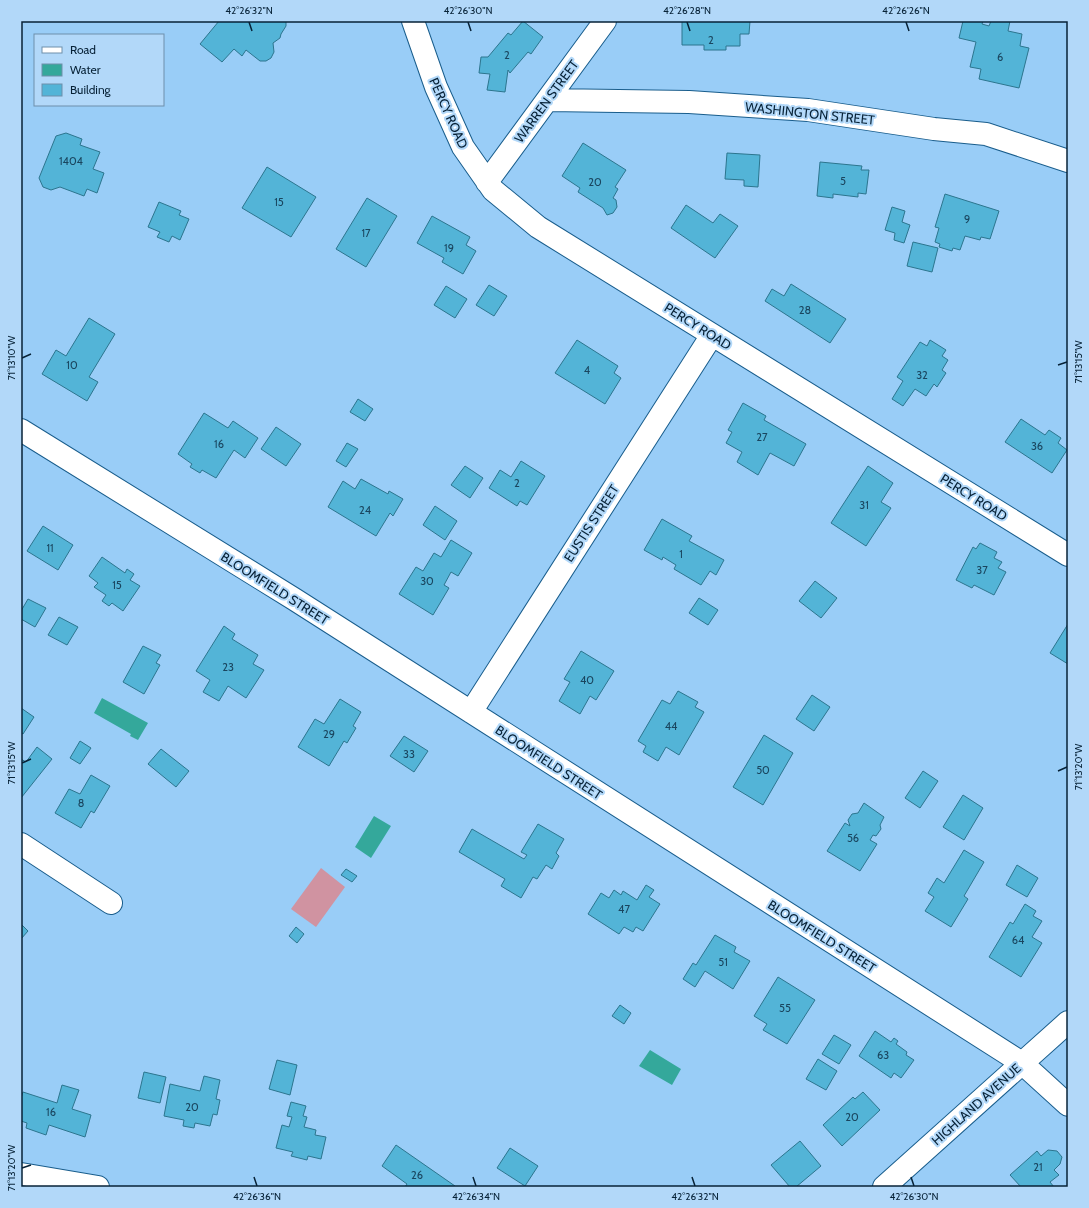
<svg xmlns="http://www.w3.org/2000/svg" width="1089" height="1208" font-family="Cabin,sans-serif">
<rect width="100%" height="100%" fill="#99cdf7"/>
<path fill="#d093a1" d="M321,868L345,887L316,927L291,909Z"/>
<path fill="#34a89b" d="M102,698L148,723L138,740L130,736L131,734L94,713Z
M374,816L391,826L371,858L355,847Z
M650,1050L681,1069L672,1085L639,1066Z"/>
<path fill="#53b4d7" stroke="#2c758e" d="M219,21H286V26L281,34L280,38L273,43L274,52L271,58L266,61H260L246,50L242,56L234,49L222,62L200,44Z
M523,21L543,37L531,54L528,52L510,73L508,70L505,92L487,90L490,74L479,73L481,57H488L508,33L511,35Z
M682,21H750L749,34H740V46H726V50H704V45H682Z
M963,21H983L982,24L989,26L991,21H1010L1008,31L1022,34L1020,46L1029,48L1019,88L979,79L981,69L970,67L976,42L959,38Z
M66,133L82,139L80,145L100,152L93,169L104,173L97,193L87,189L84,196L60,187L51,190L43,187L39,178L56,136Z
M583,143L626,170L615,187L618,189L613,198L616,200L617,207L613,213L607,215L603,208L578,192L580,188L562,176Z
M727,153L760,155L758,187L744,186V180L725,179Z
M820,162L862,166L861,170H869L866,194L858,193V197L833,194V198L817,196Z
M267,167L316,197L291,237L242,208Z
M945,194L999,211L990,239L981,237L980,240L965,236L960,250L953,248L952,251L939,247L940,244L935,242L939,228L935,227Z
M367,198L397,216L366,267L336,249Z
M159,202L181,211L179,215L189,219L180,240L172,236L169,242L157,237L160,232L148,227Z
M686,205L713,223L720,214L738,226L715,258L671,228Z
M892,207L905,211L902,222L910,225L904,243L894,240L895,233L885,230Z
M432,216L470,237L466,245L476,251L463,274L442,262L444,258L417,243Z
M913,242L938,248L932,272L907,266Z
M791,284L846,319L830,343L765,301L772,289L784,296Z
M489,285L507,296L494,316L476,305Z
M446,286L467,299L455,318L434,305Z
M89,318L115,334L89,377L98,382L87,401L42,374L56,350L66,356Z
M577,340L618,366L614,373L621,378L605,404L555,373Z
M930,340L946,350L942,356L948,360L942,370L946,373L937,387L934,384L926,396L915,389L903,406L892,399L903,381L897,377L920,342L927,346Z
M358,399L373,409L365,421L350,412Z
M743,403L766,416L764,420L806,444L794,466L770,453L758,475L737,462L742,452L726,443L732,432L728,430Z
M204,413L228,428L233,421L258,438L245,458L234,450L216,478L202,470L200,473L190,467L192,464L178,454Z
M1021,419L1045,435L1049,430L1061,438L1058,443L1067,450L1052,473L1005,442Z
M276,427L301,444L286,466L261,449Z
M347,443L358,449L346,467L336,461Z
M521,461L545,476L527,505L520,501L517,506L489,488L500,470L511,477Z
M465,466L483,478L470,498L451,485Z
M868,466L893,483L881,502L891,508L866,546L831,523Z
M361,479L388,494L389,491L403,499L393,516L390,513L376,536L328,507L343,481L355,489Z
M435,506L457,521L445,540L423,525Z
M662,519L692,536L689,541L724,560L716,575L710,571L701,585L674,569L676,565L663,557L662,560L644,550Z
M43,526L73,545L58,570L27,551Z
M451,540L472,553L458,576L451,572L444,585L449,588L433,615L399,594L416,567L423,571L434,553L441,557Z
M980,543L997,552L994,558L1002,562L998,568L1006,572L994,595L974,585L972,588L956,580L973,547L976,549Z
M102,557L125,573L127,569L134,574L130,580L140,586L123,611L112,603L109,606L102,601L106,595L94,587L98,583L89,576Z
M815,581L837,598L821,618L799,601Z
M699,598L718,610L708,625L689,613Z
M28,599L46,608L35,627L21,619V611Z
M59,617L78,627L67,645L48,635Z
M1068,624V664L1050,653Z
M224,626L235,634L232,639L258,655L253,664L264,670L246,698L228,686L219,701L203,692L210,680L196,671Z
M143,646L161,655L156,663L160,665L144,694L123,682Z
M581,651L614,671L596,700L590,696L580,714L559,701L570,682L564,679Z
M678,691L698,702L695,707L704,712L679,755L666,747L658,761L643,752L646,746L638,741L662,700L670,704Z
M812,695L830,707L814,731L796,719Z
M340,699L361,712L353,726L356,728L347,743L344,741L329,766L298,747L315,719L324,724Z
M21,708L34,717L23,734L21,733Z
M764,735L793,753L763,805L733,787Z
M404,736L428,751L414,772L390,756Z
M80,741L91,748L80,764L70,758Z
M37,747L52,759L21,798V759L26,762Z
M161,749L189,771L176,787L148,764Z
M923,771L938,781L920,808L905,798Z
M91,775L110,786L94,813L91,811L81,828L55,813L69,789L80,794Z
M963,795L983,808L964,840L943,827Z
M864,803L884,817L880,825L881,829L876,836L873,835L870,840L877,844L860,871L827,851L845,823L850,826L848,820L852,814L858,813Z
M538,824L564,839L556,853L559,856L552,869L546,865L537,879L533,877L521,898L501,886L505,879L459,852L472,829L524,859L527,855L521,852Z
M964,850L984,862L964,896L968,899L951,927L925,911L934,897L928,893L937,878L944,883Z
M1017,865L1038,878L1027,897L1006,885Z
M346,869L357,876L352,882L341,875Z
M646,885L654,890L649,897L660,904L643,931L636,927L633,932L624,927L619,934L588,914L601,893L609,898L614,890L621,895L623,891L637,900Z
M1025,904L1036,911L1033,916L1042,921L1032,937L1042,943L1021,977L989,957L1010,922L1013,924Z
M21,924L28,931L21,939Z
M296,927L304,934L297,943L289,936Z
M715,935L736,947L734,952L750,961L733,989L705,971L695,987L683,979L693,963L696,965Z
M778,977L815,1000L787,1044L763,1030L767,1024L754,1016Z
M620,1005L631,1013L624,1024L612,1016Z
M875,1031L891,1042L894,1038L898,1041L896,1044L907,1052L906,1055L914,1060L901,1078L894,1073L891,1078L859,1056Z
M834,1035L851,1045L839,1064L822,1054Z
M818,1059L837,1071L826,1090L806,1079Z
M277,1060L297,1065L290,1095L269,1089Z
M144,1072L166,1077L160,1103L138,1098Z
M204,1076L220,1080L216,1099L220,1100L217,1115L213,1114L210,1126L195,1123L194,1128L183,1126L184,1120L164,1116L170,1084L200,1091Z
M62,1085L79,1090L72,1109L91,1115L85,1137L49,1125L46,1135L26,1128L27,1123L21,1121V1098L23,1092L57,1103Z
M863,1092L880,1110L842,1146L823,1125L853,1097L855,1099Z
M291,1102L306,1106L303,1116L307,1117L304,1127L316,1130L315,1135L326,1137L321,1159L308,1156L307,1160L291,1156L293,1152L276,1148L282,1125L289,1127L292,1117L287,1116Z
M800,1141L821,1166L796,1187H790L771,1165Z
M396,1145L455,1186L454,1187H405L407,1184L382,1166Z
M510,1148L538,1166L525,1186L497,1168Z
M1048,1150L1057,1151L1062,1157L1060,1164L1054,1170L1059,1175L1050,1182L1054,1187H1021L1010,1175L1037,1151L1041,1156Z"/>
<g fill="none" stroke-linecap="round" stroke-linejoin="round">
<g stroke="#195d8c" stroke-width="24">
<path id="minor" d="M413,21L436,87L463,147L493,190L538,227L1068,555
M548,100L689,102L808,110L934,129L986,134L1068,161
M487,182L605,21
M21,430L294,599L1022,1063L1068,1105
M471,712L712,335
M21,844L111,903
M21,1174L98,1187
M884,1187L1068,1022"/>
</g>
<use href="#minor" stroke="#fff" stroke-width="22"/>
</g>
<path fill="none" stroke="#072237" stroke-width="1.5" d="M249,22L252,31M468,22L471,31M687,22L690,31M906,22L909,31M22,358L31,354M1058,365L1067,362M22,763L31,759M1058,771L1067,767M22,1168L31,1165M254,1177L257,1186M473,1177L476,1186M692,1177L695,1186M911,1177L914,1186"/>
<g text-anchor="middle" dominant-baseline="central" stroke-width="4" stroke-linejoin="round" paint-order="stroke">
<g font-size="11" fill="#1a465f">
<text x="711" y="40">2</text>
<text x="507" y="55">2</text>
<text x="1000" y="57">6</text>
<text x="71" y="161">1404</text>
<text x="843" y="181">5</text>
<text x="595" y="182">20</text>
<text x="279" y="202">15</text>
<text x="967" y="219">9</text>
<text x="366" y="233">17</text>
<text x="449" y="248">19</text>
<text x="805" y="310">28</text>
<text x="72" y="365">10</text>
<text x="587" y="370">4</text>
<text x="922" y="375">32</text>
<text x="762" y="437">27</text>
<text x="219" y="444">16</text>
<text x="1037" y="446">36</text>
<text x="517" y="483">2</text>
<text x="864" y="505">31</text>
<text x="365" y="510">24</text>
<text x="50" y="548">11</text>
<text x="681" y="554">1</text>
<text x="982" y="570">37</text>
<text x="427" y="581">30</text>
<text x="117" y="585">15</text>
<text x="228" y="667">23</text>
<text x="587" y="680">40</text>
<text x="671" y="726">44</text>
<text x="329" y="734">29</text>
<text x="409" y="754">33</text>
<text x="763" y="770">50</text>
<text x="81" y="803">8</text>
<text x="853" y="838">56</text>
<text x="624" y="909">47</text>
<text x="1018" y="940">64</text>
<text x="723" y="962">51</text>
<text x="785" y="1008">55</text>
<text x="883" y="1055">63</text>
<text x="192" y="1107">20</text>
<text x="51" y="1112">16</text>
<text x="852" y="1117">20</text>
<text x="1038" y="1167">21</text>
<text x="417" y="1175">26</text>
</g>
<g font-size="13" fill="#072237" stroke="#b2d8f9">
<text transform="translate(546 101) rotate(-54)">WARREN STREET</text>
<text transform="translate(449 113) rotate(66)">PERCY ROAD</text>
<text transform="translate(810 113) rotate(6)">WASHINGTON STREET</text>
<text transform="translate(698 326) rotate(32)">PERCY ROAD</text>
<text transform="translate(974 497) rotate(32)">PERCY ROAD</text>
<text transform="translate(591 523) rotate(-57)">EUSTIS STREET</text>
<text transform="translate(275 588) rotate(32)">BLOOMFIELD STREET</text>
<text transform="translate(549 762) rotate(33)">BLOOMFIELD STREET</text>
<text transform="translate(822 936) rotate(32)">BLOOMFIELD STREET</text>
<text transform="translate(976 1104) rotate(-42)">HIGHLAND AVENUE</text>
</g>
</g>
<rect width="1089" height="1208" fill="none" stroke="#b2d8f9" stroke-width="44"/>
<rect x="34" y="34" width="130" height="72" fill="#b2d8f9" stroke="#6e8fab"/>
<rect x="42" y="47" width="20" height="6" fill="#ffffff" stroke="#6e8fab"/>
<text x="70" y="54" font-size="12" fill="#072237">Road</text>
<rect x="42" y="64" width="20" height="12" fill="#34a89b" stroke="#6e8fab"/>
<text x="70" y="74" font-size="12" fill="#072237">Water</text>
<rect x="42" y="84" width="20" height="12" fill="#53b4d7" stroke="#6e8fab"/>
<text x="70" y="94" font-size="12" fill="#072237">Building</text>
<rect x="22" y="22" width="1045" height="1164" fill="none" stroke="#072237" stroke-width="1.5"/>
<g font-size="10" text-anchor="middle" fill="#072237">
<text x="249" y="14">42°26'32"N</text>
<text x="468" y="14">42°26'30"N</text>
<text x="687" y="14">42°26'28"N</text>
<text x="906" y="14">42°26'26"N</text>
<text transform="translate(11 358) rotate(-90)" y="4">71°13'10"W</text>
<text transform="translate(1078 362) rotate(-90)" y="4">71°13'15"W</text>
<text transform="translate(11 763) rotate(-90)" y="4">71°13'15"W</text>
<text transform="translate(1078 767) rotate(-90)" y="4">71°13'20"W</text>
<text transform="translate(11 1168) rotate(-90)" y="4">71°13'20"W</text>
<text x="257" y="1200">42°26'36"N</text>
<text x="476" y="1200">42°26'34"N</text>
<text x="695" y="1200">42°26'32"N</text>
<text x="914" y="1200">42°26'30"N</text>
</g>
</svg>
